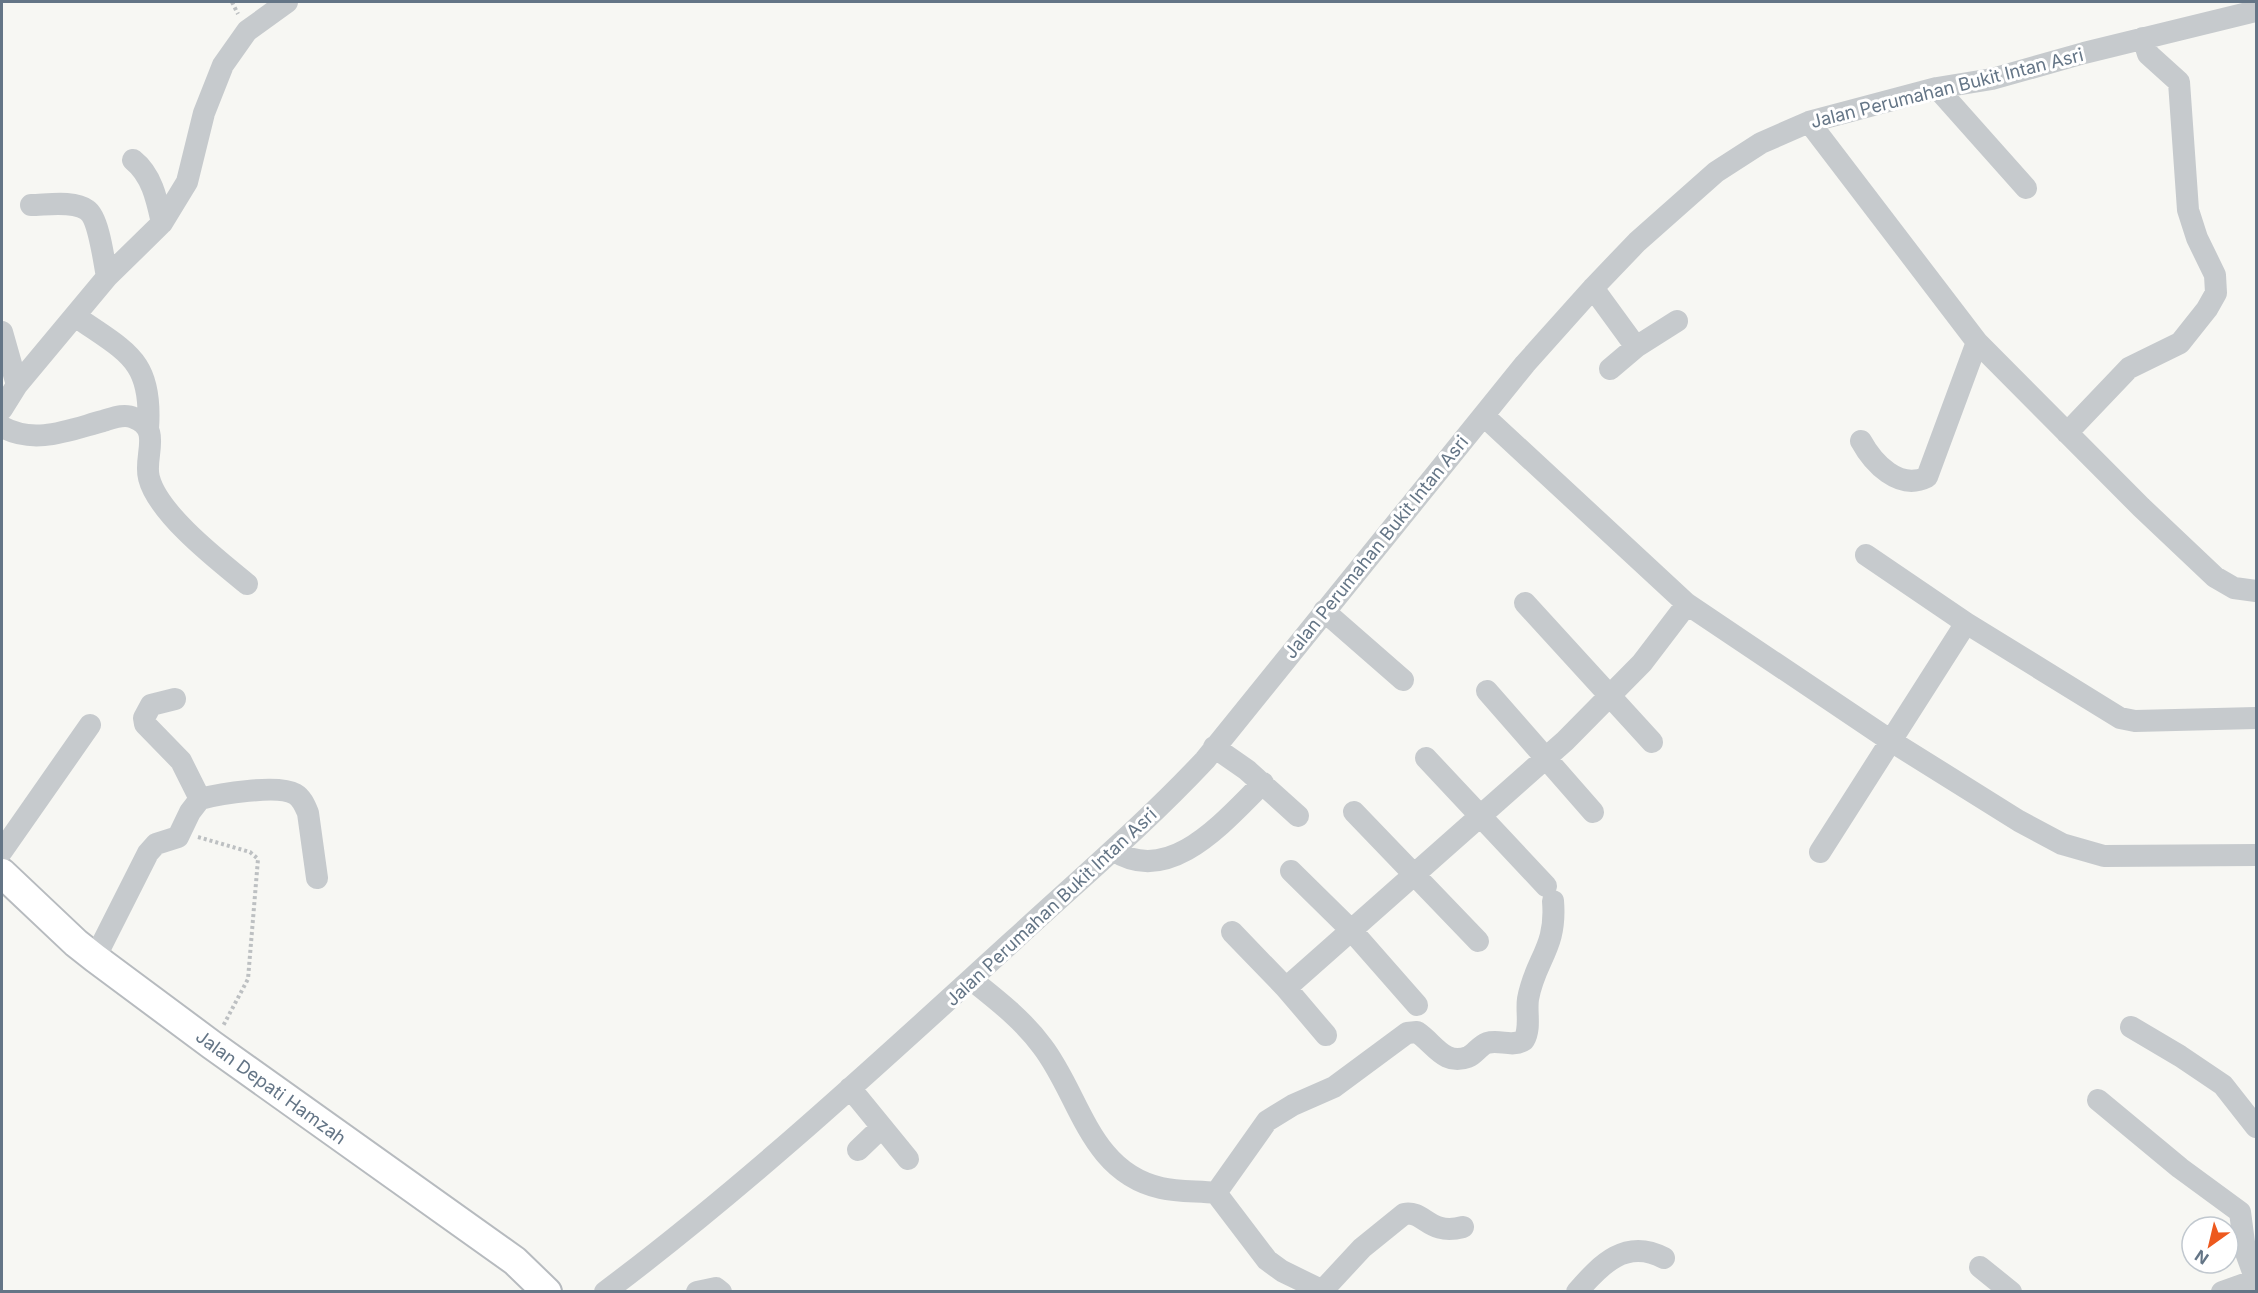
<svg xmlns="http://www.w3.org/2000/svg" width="2258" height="1293" font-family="Inter,sans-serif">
<rect width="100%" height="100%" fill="#f7f7f3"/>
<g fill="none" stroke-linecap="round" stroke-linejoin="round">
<g stroke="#b7bbbf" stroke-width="32">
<path id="major" d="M2,873L76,943L95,958L212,1045L515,1261L547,1292"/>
</g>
<path stroke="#bdc0c2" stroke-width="4" stroke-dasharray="3 3" stroke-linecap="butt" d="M232,2L238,14
M198,837L250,852L258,859L248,979L223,1026"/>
<path stroke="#c6cacd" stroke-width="22" d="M1937,88L2026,188
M1809,122L1977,342L2141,507L2215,577L2234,588L2256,591
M133,160C152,175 157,200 162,223
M31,205C46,205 74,200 87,210C99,218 104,262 107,277
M1593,288L1636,347
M75,316C126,352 153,359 148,429
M2,332L17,385
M1610,369L1636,347L1677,321
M2,409L17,385L107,277L162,223L187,182L204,113L223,65L247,31L287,2
M1484,416L1687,604L1891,741L2019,821L2062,844L2104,856L2256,855
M2,427C35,445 69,430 103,421C113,418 124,413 134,418C163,429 143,457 149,478C158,514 219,561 247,584
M2067,433L2129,368L2180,343L2207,309L2216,293L2215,275L2197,238L2188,210L2179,82L2148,54L2143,38
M1861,441C1873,463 1899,491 1927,477L1977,342
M1866,555L1966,623L2120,718L2135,721L2256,718
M1525,603L1652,742
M1324,611L1403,680
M1487,691L1593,812
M175,699L151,705L144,718L145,724L181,761L200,799
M1214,747L1247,770L1298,816
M1426,758L1546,886
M1354,812L1478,941
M1113,850C1170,888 1226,819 1263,783
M2,851L90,725
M1820,852L1966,623
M1291,871L1352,931L1417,1005
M1232,932L1286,988L1326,1035
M95,958L148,853L156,844L178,837L190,812L200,799C219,794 278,784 295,794C302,798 305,806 308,813L317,878
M972,980C997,1000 1023,1020 1042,1046C1080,1095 1089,1172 1161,1188C1178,1192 1198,1191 1216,1193L1267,1260L1282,1271L1325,1292
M1286,988L1565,741L1642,663L1687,604
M2131,1027L2180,1056L2223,1085L2256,1127
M850,1088L908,1159
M2098,1100L2180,1168L2240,1212L2245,1250L2253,1272
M858,1150L882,1127
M1216,1193L1267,1121L1293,1105L1334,1087L1407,1033L1417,1032C1435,1044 1444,1066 1468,1057C1475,1054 1479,1046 1487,1043C1500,1039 1512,1048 1524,1040C1531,1028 1526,1012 1528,999C1535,959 1557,949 1553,901
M1980,1267L2011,1292
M1323,1290L1362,1248L1404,1214C1425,1210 1428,1236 1463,1227
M605,1292C749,1184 881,1061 1014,940C1079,880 1144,825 1205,760L1525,364L1593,288L1637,242L1716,172L1761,143L1809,122L1937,88L1992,79L2084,53L2256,11
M697,1292L716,1288L721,1292
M1577,1292C1601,1264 1626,1238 1664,1258
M2222,1292L2256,1280"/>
<use href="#major" stroke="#fff" stroke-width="28"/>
</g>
<g text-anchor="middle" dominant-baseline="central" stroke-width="6" stroke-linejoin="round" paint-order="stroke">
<g font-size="18" fill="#647586" stroke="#fff">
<text transform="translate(1947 88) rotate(-14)">Jalan Perumahan Bukit Intan Asri</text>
<text transform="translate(1376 547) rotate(-51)">Jalan Perumahan Bukit Intan Asri</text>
<text transform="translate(1051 907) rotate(-43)">Jalan Perumahan Bukit Intan Asri</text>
<text transform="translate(271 1087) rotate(36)">Jalan Depati Hamzah</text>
</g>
</g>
<rect width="2258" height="1293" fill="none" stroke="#647586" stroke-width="6"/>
<g transform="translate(2210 1245) rotate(214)"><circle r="28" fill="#ffffff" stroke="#c1c8cf" stroke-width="1.5"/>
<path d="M0-4.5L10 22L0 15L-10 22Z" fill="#ed591e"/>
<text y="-9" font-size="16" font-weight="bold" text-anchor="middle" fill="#647586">N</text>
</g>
</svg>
